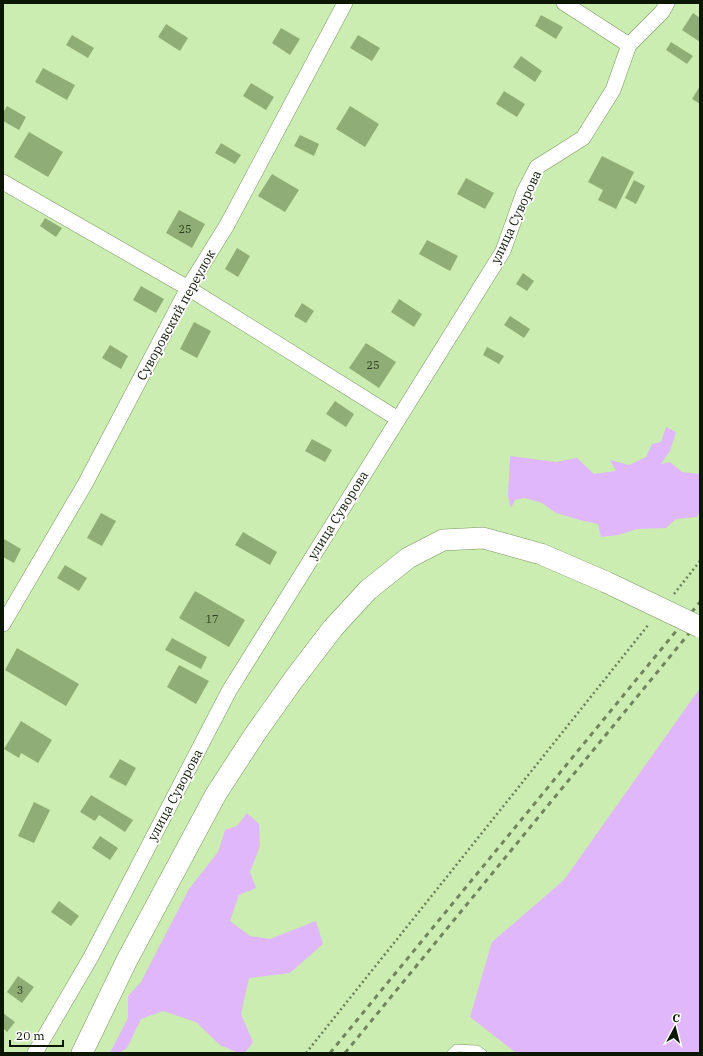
<svg xmlns="http://www.w3.org/2000/svg" width="703" height="1056" font-family="'IBM Plex Serif',serif">
<rect width="100%" height="100%" fill="#ccedb1"/>
<path fill="#dfb7fa" d="M666,427L676,432L670,451L661,464L670,462L682,472L700,474V510L697,517L676,519L666,528L637,529L618,535L601,537L598,524L580,520L556,513L542,503L525,498L515,500L511,508L508,496L510,456L556,462L577,458L594,474L616,471L610,460L629,465L646,457L652,444L661,442Z
M700,688V1053H516L470,1017L492,942L564,880Z
M247,813L259,824L260,846L250,872L256,888L239,895L230,921L250,936L270,939L316,921L323,944L290,973L249,978L241,1014L253,1042L245,1053H238L220,1045L196,1022L163,1011L141,1019L127,1048L119,1053H110L128,1018V996L141,982L189,889L218,852L225,830L237,826Z"/>
<path fill="#8fae75" d="M693,13L700,18V42L682,30Z
M541,15L563,27L556,39L535,26Z
M166,24L188,38L180,51L158,37Z
M281,28L300,39L290,55L272,43Z
M72,35L94,48L88,58L66,45Z
M358,35L380,48L372,61L350,48Z
M671,42L693,56L687,64L666,50Z
M521,56L542,71L535,82L513,67Z
M43,68L75,85L67,100L35,82Z
M251,83L274,97L266,110L243,96Z
M700,86V104L692,99Z
M504,91L525,104L517,117L496,104Z
M7,106L26,117L19,130L3,121V113Z
M350,106L379,124L365,147L336,129Z
M29,132L63,152L48,177L14,157Z
M300,135L319,144L314,156L294,146Z
M221,143L241,155L235,164L215,153Z
M602,156L634,172L616,209L598,200L603,190L588,182Z
M272,174L299,190L285,212L258,196Z
M466,178L494,193L485,209L457,194Z
M634,180L645,186L636,204L625,198Z
M179,210L205,224L192,248L166,233Z
M45,218L62,228L56,237L40,226Z
M427,240L458,256L450,271L419,254Z
M237,248L250,256L238,277L225,269Z
M523,273L534,281L527,291L516,284Z
M141,286L164,299L156,313L133,300Z
M399,299L422,314L414,327L391,312Z
M302,303L314,311L306,323L294,316Z
M510,316L530,329L524,338L504,325Z
M194,322L211,331L197,358L180,349Z
M366,343L396,362L379,388L349,368Z
M110,345L128,356L121,369L102,358Z
M487,347L504,356L499,364L483,355Z
M335,401L354,414L346,427L326,414Z
M312,439L332,450L325,462L305,451Z
M101,513L116,521L102,546L87,538Z
M243,532L277,552L270,565L235,545Z
M4,539L21,549L14,563L3,557Z
M65,565L87,578L79,591L57,578Z
M195,591L245,620L229,647L179,618Z
M172,638L207,657L201,669L165,650Z
M17,648L79,684L66,706L5,670Z
M179,665L209,681L196,704L167,687Z
M21,721L52,740L38,763L21,753L19,758L4,749Z
M120,759L136,768L126,786L109,777Z
M91,795L133,820L125,832L99,815L95,821L80,812Z
M34,802L50,810L34,843L18,836Z
M100,836L118,848L110,860L92,848Z
M59,901L79,916L71,926L51,912Z
M18,976L34,987L22,1003L7,992Z
M3,1013L15,1022L7,1032L3,1028Z"/>
<g fill="none" stroke-linecap="round" stroke-linejoin="round">
<g stroke="#77965d" stroke-width="8">
<path id="lane" d="M451,1053L456,1048L477,1049L483,1053"/>
</g>
<g stroke="#77965d" stroke-width="16">
<path id="street" d="M564,3L629,45
M3,182L188,288L398,419
M3,624L85,484L188,288L227,225L345,3
M35,1053L91,957L229,691L503,251L524,192L537,167L583,138L613,90L629,45L662,12L667,3"/>
</g>
<g stroke="#77965d" stroke-width="22">
<path id="secondary" d="M82,1053L127,960L216,794L255,734L294,679L333,628L368,590L408,558L443,540L483,538L541,554L606,582"/>
</g>
<path stroke="#6a8058" stroke-width="2.5" stroke-dasharray="2 3" stroke-linecap="butt" d="M674,594L700,561
M306,1053L649,624"/>
<use href="#lane" stroke="#fff" stroke-width="7"/>
<use href="#street" stroke="#fff" stroke-width="15"/>
<use href="#secondary" stroke="#fff" stroke-width="21"/>
<path stroke="#6f855d" stroke-width="3" stroke-dasharray="5 5" stroke-linecap="butt" d="M330,1053L700,602
M345,1053L700,620"/>
<g stroke="#77965d" stroke-width="22" stroke-linecap="butt">
<path id="secondary-bridge" d="M606,582L700,627"/>
</g>
<use href="#secondary-bridge" stroke="#fff" stroke-width="21"/>
</g>
<g text-anchor="middle" dominant-baseline="central" stroke-width="4" stroke-linejoin="round" paint-order="stroke">
<g font-size="11" fill="#2d3d20">
<text x="185" y="229">25</text>
<text x="373" y="365">25</text>
<text x="212" y="619">17</text>
<text x="20" y="990">3</text>
</g>
<g font-size="13" fill="#0c1703" stroke="#fff">
<text transform="translate(516 217) rotate(-65)">улица Суворова</text>
<text transform="translate(176 315) rotate(-61)">Суворовский переулок</text>
<text transform="translate(338 515) rotate(-58)">улица Суворова</text>
<text transform="translate(175 795) rotate(-62)">улица Суворова</text>
</g>
</g>
<rect width="703" height="1056" fill="none" stroke="#0c1703" stroke-width="8"/>
<g transform="translate(675 1028) rotate(7)" stroke="#ffffff" stroke-width="3" paint-order="stroke">
<path d="M0-3L7 15L0 10L-7 15Z" fill="#0c1703"/>
<text y="-6" font-size="11" font-weight="bold" text-anchor="middle" fill="#0c1703">С</text>
</g>
<path d="M10 1040v6h53v-6" fill="none" stroke="#0c1703" stroke-width="2"/>
<text x="16" y="1040" font-size="12" fill="#0c1703" stroke="#ffffff" stroke-width="3" paint-order="stroke">20 m</text>
</svg>
